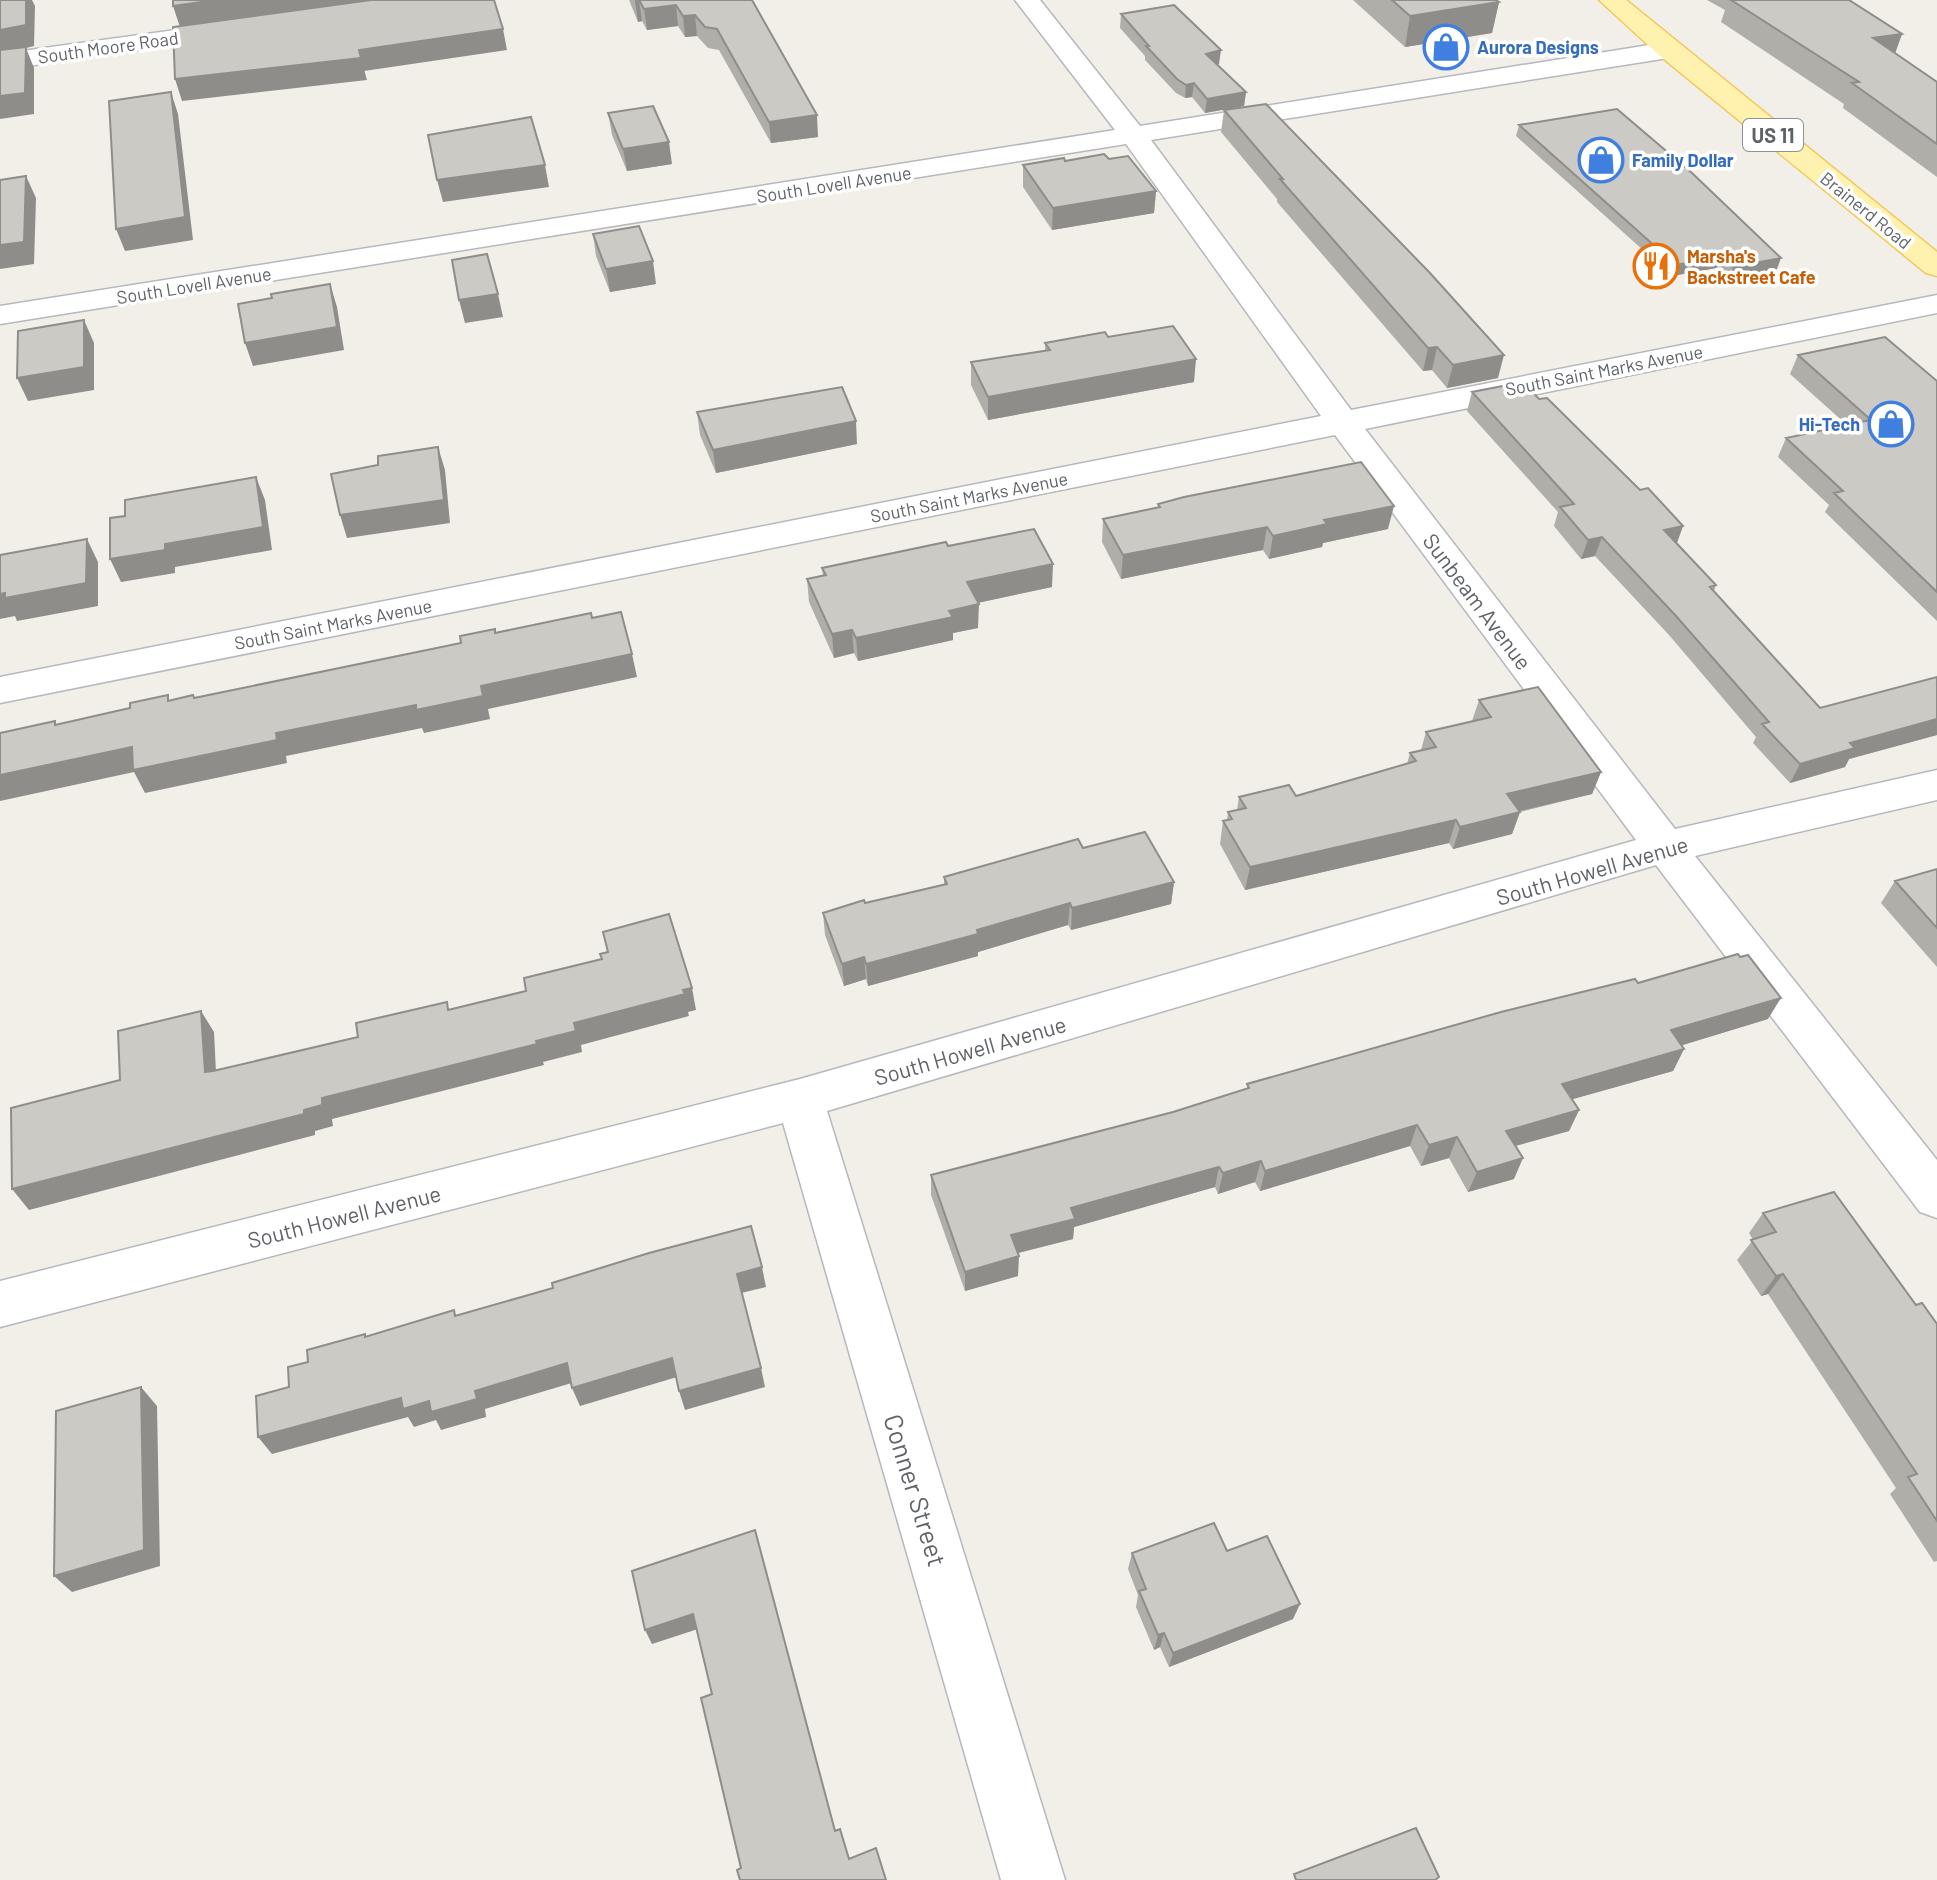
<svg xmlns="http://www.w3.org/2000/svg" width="1937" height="1880" font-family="Barlow,sans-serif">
<rect width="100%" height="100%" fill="#f1efe8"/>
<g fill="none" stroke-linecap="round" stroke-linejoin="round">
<g stroke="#b5b8bc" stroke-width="3">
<path id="minor" d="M1015,0H1040L1140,126L1668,42L1677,45L1681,50L1677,55L1668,58L1151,140L1351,410L1937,295V313L1365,429L1675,829L1937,770V800L1695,856L1937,1160V1218L1920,1212L1656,865L827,1111L1065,1880H1001L783,1123L0,1327V1281L800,1079L1636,840L1335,435L0,703V677L1321,416L1126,144L0,324V306L1115,130Z"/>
</g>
<g stroke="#b6babf" stroke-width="3">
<path id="secondary" d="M234,22L243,25L247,30L243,35L0,70V54Z"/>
</g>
<g stroke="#f2c960" stroke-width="3">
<path id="primary" d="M1599,0H1626L1937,252V276L1926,273L1659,55Z"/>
</g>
<use href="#minor" fill="#fff" fill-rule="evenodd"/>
<use href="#secondary" fill="#fff" fill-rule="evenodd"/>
<use href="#primary" fill="#fff2af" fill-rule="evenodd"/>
</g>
<path fill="#afaea9" d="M629,0H752L818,137L771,143L719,50L708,48L697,36L685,37L678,26L647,30L642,21L638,22Z
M1353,0H1496L1499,2L1492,33L1405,47Z
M1707,0H1849L1902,34L1895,53L1937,82V177L1843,108L1844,104L1721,22L1725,10Z
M1121,14L1219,64L1217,65L1246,92L1244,106L1205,113L1192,97L1185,98L1176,93L1145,60V56L1120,28Z
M1224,110L1498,378L1447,388L1432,370L1423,371L1277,202V199L1221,132Z
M608,113L672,164L627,171L612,135Z
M1519,125L1777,269L1729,279L1716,268L1672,276L1516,136Z
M1065,161L1156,191L1154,213L1052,230L1023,187V165Z
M593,234L656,284L610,292L596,256Z
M1108,337L1194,382L988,420L971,385V362L1045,351V343Z
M1798,355L1937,381V621L1825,512L1829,505L1778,457L1786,438L1847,425L1790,374Z
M1472,392L1539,399L1640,490L1683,526L1677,543L1716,585L1714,591L1820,708L1937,677V735L1849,759L1845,767L1790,783L1753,743L1756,737L1669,635L1595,556L1581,559L1554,526L1558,512L1467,411Z
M697,412L857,444L716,473L700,435Z
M1158,504L1388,529L1323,543L1322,547L1269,559L1263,550L1121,579L1102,542L1103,519L1158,507Z
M948,546L1052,587L978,603V628L953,633V640L858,661L854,653L834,658L809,602L807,579L823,576L822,568Z
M1479,700L1601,772L1592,794L1520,812L1512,834L1453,849L1449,843L1245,890L1220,844L1223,821L1227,820L1228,812L1237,810L1239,797L1296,796L1407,764L1410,753L1421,750L1426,732L1472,721Z
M1083,848L1174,882L1171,904L1071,930L1068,925L978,952V956L868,986L866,979L844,986L825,935L823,913L944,884V877Z
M1937,869V967L1881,903L1895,881Z
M1638,983L1768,1019L1682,1045L1684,1049L1673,1071L1572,1099L1579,1110L1569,1131L1515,1146L1514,1179L1468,1192L1449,1158L1421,1166L1410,1146L1260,1191L1255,1182L1218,1194L1215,1187L1074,1227L1073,1239L1018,1253V1276L965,1291L931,1195V1175L1173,1112L1247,1088V1084Z
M1763,1213L1916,1305L1937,1324V1561L1934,1562L1890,1494L1896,1488L1768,1294L1761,1296L1737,1260L1753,1240L1749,1233Z
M1227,1551L1293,1619L1169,1667L1160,1647L1154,1650L1136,1607L1138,1595L1128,1569L1132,1553Z"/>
<path fill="#8f8d8a" d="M26,0H32L35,6L34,46L26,48L34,68V114L0,119V30Z
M216,0H377L180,27L173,6Z
M639,0L642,21L638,22L635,1Z
M1499,2L1492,33L1405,47L1410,16Z
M676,5L678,26L647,30L644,9Z
M695,15L697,36L685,37L683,16Z
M503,29L507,50L364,71L359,50Z
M1902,34L1893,59L1873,38Z
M1221,50L1219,64L1205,67L1206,54Z
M361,58L367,80L182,101L175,79Z
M1194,83L1192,97L1185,98L1186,85Z
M171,92L178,114L193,240L125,251L116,229Z
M1246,92L1244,106L1205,113L1207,99Z
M817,115L818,137L771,143L769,122Z
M669,142L672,164L627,171L623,149Z
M545,165L549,187L443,202L437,180Z
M26,176L36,198L34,264L0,269V245Z
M1156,191L1154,213L1052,230L1053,208Z
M1721,256L1716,268L1672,276L1676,265Z
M1781,258L1777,269L1729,279L1733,267Z
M653,261L656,284L610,292L606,269Z
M330,284L337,307L344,350L253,366L245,343Z
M498,294L503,317L465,323L459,300Z
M84,320L94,343V390L28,401L17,378Z
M1437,347L1432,370L1423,371L1428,348Z
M1504,355L1498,378L1447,388L1453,365Z
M1196,359L1194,382L988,420V397Z
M856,421L857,444L716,473L713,450Z
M438,447L445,470L450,523L347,538L340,515Z
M256,477L265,500L272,550L175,567V573L121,582L110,559Z
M1394,506L1388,529L1323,543L1322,547L1269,559L1273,536L1324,520Z
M1683,526L1676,545L1664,530Z
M1267,527L1263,550L1121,579L1123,555Z
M1602,537L1595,556L1581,559L1588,540Z
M87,539L98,562V606L17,621L15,616L0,619V594Z
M1053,564L1052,587L967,605V582Z
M979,604L978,628L953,633V640L858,661L856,638L949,611Z
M852,630L854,653L834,658L832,634Z
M632,654L637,677L488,709L490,719L424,733L422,728L286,756L287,763L145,793L134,772L0,801V775L132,747L276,733L481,686Z
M1937,719V735L1849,759L1845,767L1790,783L1800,764L1850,743Z
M1601,772L1592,794L1499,816L1507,794Z
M1520,812L1512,834L1453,849L1460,827Z
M1456,820L1449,843L1245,890L1250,867Z
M1174,882L1171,904L1071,930L1072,908Z
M1070,903L1068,925L978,952V956L868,986L866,964Z
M864,957L866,979L844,986L842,964Z
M692,988L696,1010L688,1012L689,1016L581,1045L582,1052L543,1062L536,1041L574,1023Z
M1781,998L1768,1019L1660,1052L1671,1030Z
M201,1011L214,1032L217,1093L205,1072Z
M537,1044L544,1065L332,1119L333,1126L315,1131V1135L29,1210L12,1189L304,1110L322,1098Z
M1684,1049L1673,1071L1552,1105L1562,1084Z
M1579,1110L1569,1131L1497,1151L1506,1131Z
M1417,1125L1410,1146L1260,1191L1265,1171Z
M1457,1137L1449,1158L1421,1166L1429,1145Z
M1523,1158L1514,1179L1468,1192L1477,1172Z
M1261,1161L1255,1182L1218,1194L1223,1173Z
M1219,1167L1215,1187L1074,1227L1073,1239L1010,1255L1011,1235L1071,1208Z
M1019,1256L1018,1276L965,1291V1272Z
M762,1267L766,1287L741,1293L737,1274Z
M1783,1274L1768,1294L1761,1296L1776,1276Z
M672,1358L677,1377L580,1406L572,1388Z
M567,1363L575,1382L485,1409L486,1417L441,1430L436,1420L414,1427L408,1417L272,1454L258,1437L401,1398L429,1401L475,1391Z
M761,1368L765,1387L685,1410L679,1391Z
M141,1387L157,1406L160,1566L72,1592L54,1576Z
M1300,1604L1293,1619L1169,1667L1173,1653Z
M693,1614L698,1629L652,1644L645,1630Z
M1164,1633L1160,1647L1154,1650L1158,1635Z"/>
<path fill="#cccac5" stroke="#8f8d8a" stroke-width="2" d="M0,0H26V25L0,30Z
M173,0H216L173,6Z
M371,0H494L503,29L359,50L361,58L175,79L173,27Z
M635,0H752L817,115L769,122L717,29L705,27L695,15L683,16L676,5L644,9L639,0Z
M1392,0H1496L1499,2L1410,16Z
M1731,0H1849L1902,34L1873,38L1937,82V144L1852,83L1859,82Z
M1174,5L1221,50L1206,54L1246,92L1207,99L1194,83L1186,85L1177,79L1146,46H1149L1121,14Z
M26,47L25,93L0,96V50Z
M171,92L185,217L116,229L109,101Z
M1266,104L1430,273L1504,355L1453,365L1437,347L1428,348L1280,179H1283L1224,110Z
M653,106L669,142L623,149L608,113Z
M1617,109L1692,173L1781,258L1733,267L1721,256L1676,265L1519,125Z
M531,117L545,165L437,180L428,135Z
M1104,154L1109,159L1128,156L1156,191L1053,208L1023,165L1064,158L1065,161Z
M26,176L24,242L0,245V180Z
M639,226L653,261L606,269L593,234Z
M487,254L498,294L459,300L452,260Z
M330,284L337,327L245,343L238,304L272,298L271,294Z
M84,320V367L17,378L18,331Z
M1173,326L1196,359L988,397L971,362L1050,350L1045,343L1105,332L1108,337Z
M1885,337L1937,381V592L1834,493L1843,491L1786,438L1871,420L1798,355Z
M1523,382L1539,399L1547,398L1640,490L1648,488L1683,526L1664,530L1716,585L1710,587L1820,708L1937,677V719L1850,743L1855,748L1800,764L1762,724L1769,722L1676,616L1602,537L1588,540L1560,507L1574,504L1472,392Z
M842,387L856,421L713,450L697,412Z
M438,447L444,500L340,515L331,474L378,465V456Z
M1361,462L1394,506L1324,520L1327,524L1273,536L1267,527L1123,555L1103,519L1160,507L1158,504L1184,497Z
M256,477L263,527L165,544V550L110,559V518L125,516V500Z
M1034,529L1053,564L967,582L979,604L949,611L953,617L856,638L852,630L832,634L807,579L826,575L822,568L946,542L948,546Z
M87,539L86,583L5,598V593L0,594V555Z
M621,612L632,654L481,686L483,696L416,710V705L276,733L277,740L133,770L132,747L0,775V733L55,721V725L130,708V703L168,695V701L193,695L194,698L461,643L460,636L495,629V633L591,613L592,618Z
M1538,687L1601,772L1507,794L1520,812L1460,827L1456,820L1250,867L1223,821L1232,819L1228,812L1246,808L1239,797L1289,785L1296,796L1416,761L1410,753L1436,747L1426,732L1491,717L1479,700Z
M1145,832L1174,882L1072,908L1070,903L977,930L978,934L866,964L864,957L842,964L823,913L864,900L865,903L947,884L944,877L1078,839L1083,848Z
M1937,869V928L1895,881Z
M669,914L692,988L683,990L685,994L574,1023L576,1031L536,1041L537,1044L322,1098V1105L304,1110V1114L12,1189L11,1108L120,1080L118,1031L201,1011L205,1072L213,1071L358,1037L356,1023L447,1002L448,1010L526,991L524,978L602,959L600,954L608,952L603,932Z
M1738,954L1740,957L1748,955L1781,998L1671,1030L1684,1049L1562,1084L1579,1110L1506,1131L1523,1158L1477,1172L1457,1137L1429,1145L1417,1125L1265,1171L1261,1161L1223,1173L1219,1167L1071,1208L1075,1219L1011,1235L1019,1256L965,1272L931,1175L1173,1112L1249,1088L1247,1084L1501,1012L1635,979L1638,983Z
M1834,1192L1916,1305L1922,1303L1937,1324V1521L1908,1477L1917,1474L1783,1274L1776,1276L1751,1240L1776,1232L1763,1213Z
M751,1226L762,1267L737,1274L761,1368L679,1391L672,1358L572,1388L567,1363L475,1391L477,1399L431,1412L429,1401L403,1409L401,1398L258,1437L256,1396L289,1387L288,1367L308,1362L307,1350L365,1334V1337L454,1310L455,1316L553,1288L552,1283L649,1253Z
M141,1387L144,1550L54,1576L56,1411Z
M1214,1523L1227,1551L1267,1536L1300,1604L1173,1653L1164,1633L1158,1635L1139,1591L1146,1589L1132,1553Z
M755,1530L835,1831L840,1829L849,1859L876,1848L886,1880H740L737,1870L741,1868L701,1698L712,1694L693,1614L645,1630L632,1571Z
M1416,1828L1439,1877L1435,1880H1296L1294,1874Z"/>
<defs>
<g id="shop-ring" transform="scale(2.3)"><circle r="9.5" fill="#fff" stroke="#3f7fe0" stroke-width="1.5"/><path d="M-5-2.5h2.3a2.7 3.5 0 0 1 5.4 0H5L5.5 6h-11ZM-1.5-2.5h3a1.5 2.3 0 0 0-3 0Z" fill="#3f7fe0"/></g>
<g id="restaurant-ring" transform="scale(2.3)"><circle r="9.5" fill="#fff" stroke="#e8710a" stroke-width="1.5"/><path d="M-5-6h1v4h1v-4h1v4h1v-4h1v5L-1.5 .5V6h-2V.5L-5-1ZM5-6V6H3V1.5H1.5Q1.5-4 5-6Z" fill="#e8710a"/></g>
</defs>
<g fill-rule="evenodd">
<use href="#shop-ring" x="1446" y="47"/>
<use href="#shop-ring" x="1601" y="160"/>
<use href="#restaurant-ring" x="1656" y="266"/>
<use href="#shop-ring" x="1891" y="424"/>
</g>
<g text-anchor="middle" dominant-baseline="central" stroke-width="7" stroke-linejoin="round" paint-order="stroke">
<g font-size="18" fill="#5f6368" stroke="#fff">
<text transform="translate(108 47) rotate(-8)">South Moore Road</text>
<text transform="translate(834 184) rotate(-9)">South Lovell Avenue</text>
<text transform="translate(1866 210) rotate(39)">Brainerd Road</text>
<text transform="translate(194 285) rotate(-9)">South Lovell Avenue</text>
<text transform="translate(1604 370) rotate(-11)">South Saint Marks Avenue</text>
<text transform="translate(969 497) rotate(-11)">South Saint Marks Avenue</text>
<text transform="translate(333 624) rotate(-11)">South Saint Marks Avenue</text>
</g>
<g font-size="18" font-weight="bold" fill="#366cbe" stroke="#fff" text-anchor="start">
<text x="1477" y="47">Aurora Designs</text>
<text x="1632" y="160">Family Dollar</text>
<text x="1860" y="424" text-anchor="end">Hi-Tech</text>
</g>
<g font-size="18" font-weight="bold" fill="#c56008" stroke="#fff" text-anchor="start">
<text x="1687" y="256">Marsha's<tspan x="1687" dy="21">Backstreet Cafe</tspan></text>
</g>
<rect fill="#fff" stroke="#8f9295" stroke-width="2" x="1743" y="119" width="60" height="32" rx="6"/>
<g font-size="20" font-weight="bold" fill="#5f6368">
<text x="1773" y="135">US 11</text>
</g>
<g font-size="22" fill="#5f6368" stroke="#fff">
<text transform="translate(1478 601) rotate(53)">Sunbeam Avenue</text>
<text transform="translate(1592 870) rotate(-16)">South Howell Avenue</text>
<text transform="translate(970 1050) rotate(-16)">South Howell Avenue</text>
<text transform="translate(344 1216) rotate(-14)">South Howell Avenue</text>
</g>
<g font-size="26" fill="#5f6368" stroke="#fff">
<text transform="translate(916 1490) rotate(73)">Conner Street</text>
</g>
</g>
</svg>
